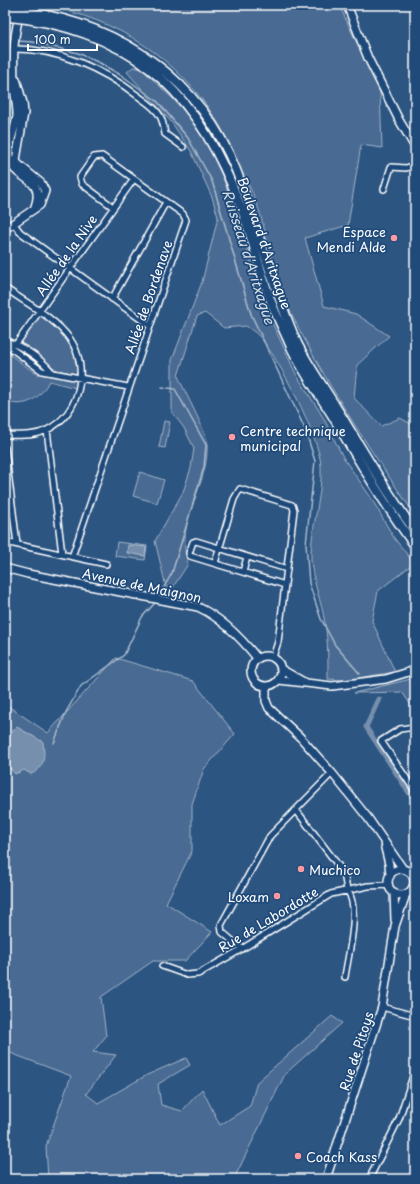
<svg xmlns="http://www.w3.org/2000/svg" width="420" height="1184" font-family="'Playpen Sans',sans-serif">
<rect width="100%" height="100%" fill="#2c5582"/>
<filter id="ink" filterUnits="userSpaceOnUse"><feTurbulence type="fractalNoise" baseFrequency=".025" numOctaves="2"/><feDisplacementMap in="SourceGraphic" scale="8" xChannelSelector="R" yChannelSelector="G"/><feConvolveMatrix kernelMatrix="1 2 1 2 8 2 1 2 1" color-interpolation-filters="sRGB"/></filter>
<g filter="url(#ink)">
<path fill="#486b92" stroke="#a4b5c8" d="M43,5H297L306,9L315,5H339L380,92L382,148L361,145L348,225L305,238L324,306L356,314L389,336L357,365L354,398L381,426L400,418L415,426V515C368,447 322,378 286,303C272,272 268,236 257,204C252,190 244,176 237,163C231,149 225,133 217,121C176,56 118,20 43,5Z
M133,67L142,69L172,98L188,115L207,143L224,180L247,248L262,301L296,374L323,417L344,459L370,496L394,538L414,563L378,591L372,621L395,672L345,680L328,679C328,656 328,635 323,613C319,595 312,578 311,559C310,528 323,497 321,466C320,438 278,356 258,335C255,332 250,329 246,326L224,328L205,313L197,316L178,376C183,389 207,432 207,443C210,485 174,521 188,564L168,595L155,541L183,492L191,468L194,448L184,428L172,412V360L202,282L218,217L212,197L191,151L172,123L127,72Z
M38,316H41C63,331 75,345 78,373L76,374L57,370L21,343Z
M5,351L38,375L40,372L75,380L77,383L76,388L49,381C40,399 25,409 5,401Z
M164,421L170,422L165,448L159,447Z
M140,472L164,480L157,503L133,496Z
M117,542L147,546L145,560L115,556Z
M116,658L193,681L235,734L204,769L192,804V851L166,903L212,932L185,961H153L101,997L106,1036L93,1052L116,1055L86,1094L98,1103L147,1075L186,1058L190,1065L158,1084L161,1105L182,1111L202,1089L220,1125L250,1106L257,1082L332,1016L342,1023L285,1074L234,1179H48L46,1146L71,1076L5,1051V704L48,733Z
M415,678V711L402,692L354,693Z"/>
<path fill="#748fad" stroke="#acbcce" d="M128,545L146,547L145,556L127,553Z
M17,727L43,742C45,756 45,768 31,774L24,770L15,774C0,761 3,740 17,727Z"/>
<g fill="none" stroke-linecap="round" stroke-linejoin="round">
<path stroke="#acbcce" stroke-width="1.5" d="M5,41H12
M18,41L33,42L78,53L100,63L124,77L157,101L188,138L212,181L251,314L305,429L315,461L306,544L309,583L321,619L335,645L360,674
M160,594L172,573L204,467L206,445L175,389L162,387
M54,743L66,712L81,686L124,655L142,617L154,604"/>
<path stroke="#748fad" stroke-width="5" d="M379,699L366,727L415,802"/>
<g stroke="#fff" stroke-width="8">
<path id="street" d="M13,49C57,48 103,69 138,96C146,102 155,107 160,116C163,121 164,128 165,134L183,147
M5,73H14
M384,189L391,167L406,168L415,165
M14,224L20,232L150,326
M5,288C26,303 54,317 70,339C90,368 80,414 47,430C33,437 19,435 5,435
M112,299L166,202
M5,341L12,349L42,371L128,387
M5,341C21,345 40,358 51,371
M16,344L134,179
M47,430L62,554
M5,448L17,544
M5,542L106,564
M72,557L186,220L183,214L102,156L94,157L80,177L82,184L113,207
M215,563L234,499L240,489L292,505L294,510L278,642L273,657
M243,572L247,557
M285,585L190,556L189,553L193,542L196,541L287,569
M415,727L400,729L381,741L415,791
M296,810L344,873L347,890
M413,877L415,878
M412,888L415,887
M242,949L222,932L221,925L270,836L332,773
M162,966L187,975L198,974L242,949L331,894L368,886L389,885
M345,977C348,955 361,908 347,890
M382,1007L415,1016
M369,1179L399,1119L415,1070"/>
</g>
<g stroke="#fff" stroke-width="10">
<path id="secondary" d="M22,5C13,36 13,52 14,84C14,94 17,104 17,115C16,128 7,144 9,157C12,182 48,175 34,209
M347,5L368,58L399,120L415,147
M5,229L40,205L45,191L41,183L18,164L16,160L24,113L23,103L16,79
M5,568L28,574L198,607C222,618 241,638 257,658
M251 671a15 15 0 1 1 30 0a15 15 0 1 1-30 0Z
M281,669L304,682
M279,680L332,686L386,679L415,670
M266,687V701L269,708L300,737L332,773L368,818L403,869
M385,848L389,864L390,876
M388 882a13 13 0 1 1 26 0a13 13 0 1 1-26 0Z
M394,892L395,920
M326,1179L382,1007L395,926L406,894"/>
</g>
<g stroke="#fff" stroke-width="11">
<path id="primary" d="M29,12C122,26 200,80 236,170C258,227 272,287 297,343C308,365 323,386 336,407C362,449 386,492 415,531
M27,19C143,37 202,101 241,208C252,237 259,267 269,296C275,314 284,330 291,347C302,370 318,393 332,415C358,459 384,504 415,546"/>
</g>
<use href="#street" stroke="#1f4a7a" stroke-width="5"/>
<use href="#secondary" stroke="#1f4a7a" stroke-width="7"/>
<use href="#primary" stroke="#1f4a7a" stroke-width="8"/>
<g stroke="#fff" stroke-width="11" stroke-linecap="butt">
<path id="primary-bridge" d="M10,9L29,12
M9,17L27,19"/>
</g>
<use href="#primary-bridge" stroke="#1f4a7a" stroke-width="8"/>
</g>
</g>
<g fill="#ff9aa2" stroke="#1f4a7a" stroke-width="1.5">
<circle cx="394" cy="238" r="4"/>
<circle cx="232" cy="437" r="4"/>
<circle cx="301" cy="869" r="4"/>
<circle cx="277" cy="896" r="4"/>
<circle cx="298" cy="1156" r="4"/>
</g>
<g text-anchor="middle" dominant-baseline="central" stroke-width="3.5" stroke-linejoin="round" paint-order="stroke">
<g font-size="13" fill="#fff" stroke="#1f4a7a" text-anchor="start">
<text x="386" y="231" text-anchor="end">Espace<tspan x="386" dy="15">Mendi Alde</tspan></text>
<text x="240" y="430">Centre technique<tspan x="240" dy="15">municipal</tspan></text>
<text x="309" y="869">Muchico</text>
<text x="269" y="896" text-anchor="end">Loxam</text>
<text x="306" y="1156">Coach Kass</text>
</g>
<g font-size="13" fill="#fff" stroke="#1f4a7a">
<text transform="translate(265 243) rotate(71)">Boulevard d'Aritxague</text>
<text transform="translate(66 255) rotate(-55)">Allée de la Nive</text>
<text transform="translate(148 297) rotate(-71)">Allée de Bordenave</text>
<text transform="translate(142 585) rotate(12)">Avenue de Maignon</text>
<text transform="translate(268 919) rotate(-31)">Rue de Labordotte</text>
<text transform="translate(356 1051) rotate(-72)">Rue de Pitoys</text>
</g>
<g font-size="14" font-style="italic" fill="#d5dde6" stroke="#1f4a7a">
<text transform="translate(249 257) rotate(72)">Ruisseau d'Aritxague</text>
</g>
</g>
<rect width="420" height="1184" fill="none" stroke="#1f4a7a" stroke-width="20"/>
<rect x="10" y="10" width="400" height="1164" fill="none" stroke="#fff" stroke-width="1.5" filter="url(#ink)"/>
<path d="M28 44v6h69v-6" fill="none" stroke="#ffffff" stroke-width="2"/>
<text x="34" y="44" font-size="12" fill="#ffffff" stroke="#1f4a7a" stroke-width="3" paint-order="stroke">100 m</text>
</svg>
